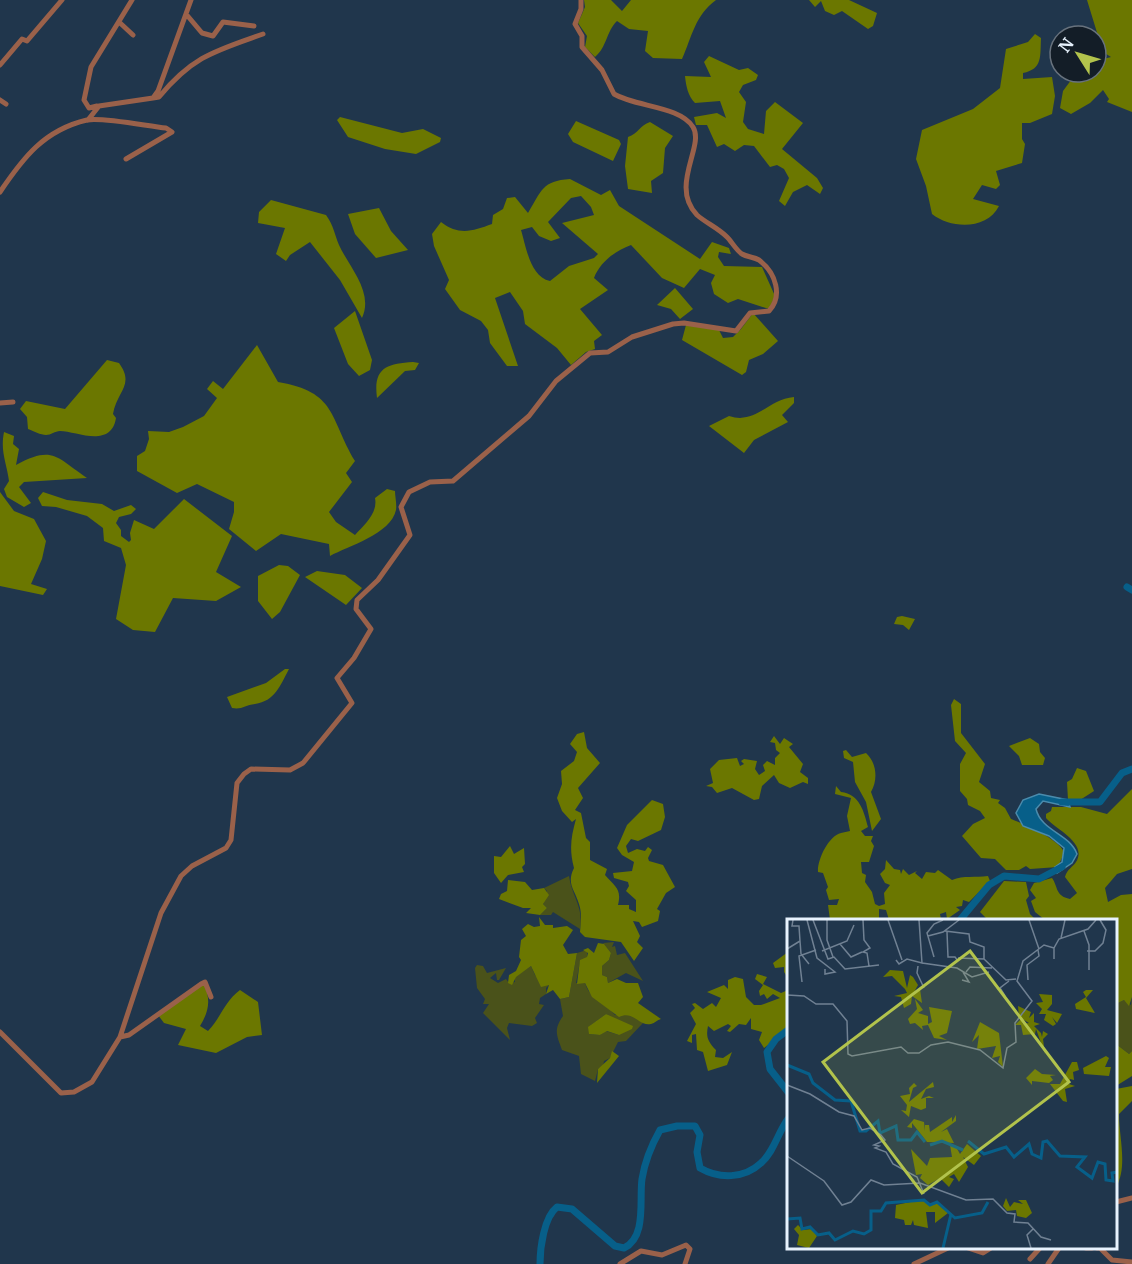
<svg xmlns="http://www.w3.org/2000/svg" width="1132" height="1264" font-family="Merriweather,serif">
<rect width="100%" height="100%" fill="#20364c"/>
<path fill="#4a521a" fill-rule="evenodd" d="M569,876C572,897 584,907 580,929L553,912L551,915H540L547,908L543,904L547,891L544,888Z
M614,942L612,947L615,946L617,955L625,953L643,981L626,973L608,983L607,977L602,975V966L609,960L611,953L603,943Z
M587,950V958L580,962L576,983H585C590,1000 605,1002 615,1015H633L643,1023L626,1041L618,1042L610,1058L604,1061L603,1066L598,1069L595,1081L581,1074L579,1056L562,1050C557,1036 553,1030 563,1016L560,999L569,997L577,953ZM606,1014L616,1020L619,1035L606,1031L600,1035L589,1034L591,1025Z
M477,965L483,966L487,973L506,968L499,980H497L496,973L490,978L498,983L506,979L509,983L515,982V977L531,966L535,975L549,985L546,988V994L540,998L539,1004L544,1005L535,1018L537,1023L532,1026L509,1023L507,1028L510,1040L483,1013L489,1004H483L485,999L477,988L475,968Z
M1132,997V1051L1129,1054L1116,1044V1004L1124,1000L1131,1005Z"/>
<path fill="#6b7700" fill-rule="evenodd" d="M584,0H611L622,11L631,0H716C695,15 692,37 682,59L653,58L645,51L648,31L629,29L617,21C606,32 607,47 595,57L585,47L587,36L578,23L585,7Z
M809,0H849L877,13L873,26L868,29L842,11L834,15L825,11L821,1L815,7Z
M1087,0H1132V112L1107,102L1109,99L1103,90L1090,103L1071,114L1060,108L1063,91L1077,72H1096V61L1111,57L1103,52Z
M1035,34L1041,38C1040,56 1043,69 1023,73V79L1052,77L1055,96L1052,114L1030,123H1022V139L1025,144L1022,163L996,171L1000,185L996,189L982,185L973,199L999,206C987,230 951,229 932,214L926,186L916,159L922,130L973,109L1000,88L1006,49L1028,42Z
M709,56L739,70L748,68L758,75L756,80L743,85L739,92L746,102L743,122L748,129L764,134L766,111L775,102L803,123L782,149L817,178L823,188L820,194L807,185L793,192L785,206L779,201L789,178L784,169L777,165L770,167L754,146L744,145L735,151L724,144L717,147L707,125H696L694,117L717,113L726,118L720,101L695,103C688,96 686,86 685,76L711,77L704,62Z
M340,117L402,133L423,129L441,138L440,142L416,154L385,149L348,137L337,120Z
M576,121L619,140L621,144L613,161L573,142L568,134Z
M650,122L673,136L665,148L663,173L651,181L652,193L628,189L625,166L628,137C638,134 640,125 650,122Z
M570,179L601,195L610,190L619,206L700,259L712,242L729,248L731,254L719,252L718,257L724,266L762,267L775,296L769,309L738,299L728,303L714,294L711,283L715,275L700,269L684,288L662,278L631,245C615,251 600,262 594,278L608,290L580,309L602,335L594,341L595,349L586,352L571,365L557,348L525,324L523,311L510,292L495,298L518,366H507L490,343L488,330L481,321L460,310L445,289L449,280L434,246L432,234L441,222C459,236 473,231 492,224L493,215L503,209L507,198L515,197L528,213C542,190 542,181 570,179ZM581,196L591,207L594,215L562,223L598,254L594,258L569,266L550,281C530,277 526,246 521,230L532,227L539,236L551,241L560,238L548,222L571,198Z
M271,200L326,215C334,226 334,233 339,245C349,267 374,292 362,318L340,280L310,242L290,255L286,261L276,254L285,228L258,223L259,212Z
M379,208L391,231L408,250L376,258L355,234L348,214Z
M675,288L693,309L680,319L671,309L657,305Z
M355,311L372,360L370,370L359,376L348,364L334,328Z
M753,313L778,341L763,354L749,360L746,372L742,375L682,340L686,325L719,330L723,338L733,337L741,329Z
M257,345L278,382C337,392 329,417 355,461L346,473L352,482L329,512L336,522L355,535C365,524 378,513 375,498L387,489L395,491C395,496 397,505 396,510C391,534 348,546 330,556L329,544L281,534L256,551L229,529L234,512V502L197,484L177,493L137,471V456L145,451L149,439L148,431L169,432L183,427L204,416L217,398L207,389L213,381L223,389Z
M107,360L119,363C135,385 117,391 113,414L116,418C111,449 76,431 60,431C55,431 51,435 46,435C41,435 33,431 28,429L27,417L20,409L26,401L65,409Z
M413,362L419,363L415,370L405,371L377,398C373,368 386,364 413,362Z
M794,397V403L782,415L788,422L754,440L744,453L709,426L729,416C756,425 768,399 794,397Z
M4,432L14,436L13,444L19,449L16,465C53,445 56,457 87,478L24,482L19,487L31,503L24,507L7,497L4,489L9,481C7,464 0,452 4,432Z
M0,492L14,511L34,519L46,541L42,559L31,584L47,589L43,595L0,586Z
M43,492L67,500L102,504L114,511L131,505L136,509L131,514L119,517L116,523L121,530V536L129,542L131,540L130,533L134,520L154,529L184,499L232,536L216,572L241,587L216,601L173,598L155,632L133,630L116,619L126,565L121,548L104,541L103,528L87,516L56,507L42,506L38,498Z
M279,565L288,566L300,575L280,612L272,619L258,601V576Z
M317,571L345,575L362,588L346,605L305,577Z
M902,616L915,619L909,630L903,625L894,624L897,617Z
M285,669H289C280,686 275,701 255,704C245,705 242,710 232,708L227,697L266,683Z
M954,699L961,704V733L985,764L979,782L990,791L991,798L1000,800L998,803L1005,808L1011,819C1022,823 1063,841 1064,853L1058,867L1030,869L1026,866L1019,870H1006L995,859L981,858L962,836L973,824L985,818L980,811L968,805L967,799L960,791V764L966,753L955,741L951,705Z
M584,732L587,748L600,763L578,788L583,798L575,810L581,813L586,838L590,842V860L607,869L605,875C615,887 622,888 618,905H629V909L636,912V900L626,891L629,886L628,882L614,878L613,873L632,871L634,862L622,855L617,848L627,825L652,800L663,804L665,817L661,830L638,841L631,839L626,846L628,853L637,849L645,851L648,847L652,850L648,858L649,861L663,865L675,887L666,893L657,909L660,911L658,921L642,927L639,922L633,921L640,936L637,942L643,948L634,961L621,942L585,937L580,932C581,921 582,913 579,904C575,890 566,884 574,868C569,849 571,837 576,819L572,822L562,811L557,798L562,784L561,771L574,761L577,752L570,744L577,734Z
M774,736L780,744L784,738L793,744L789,747L803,764L800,772L808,778V784L803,782L790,788L779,783L774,775L762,786L759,799L754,800L732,788L717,793L712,787L706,786L713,783L710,769L719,760L737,758L740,766L744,764L741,761L744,759L757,761L755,769L759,775L765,771L763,765L767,761L775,765V758L780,753L776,750L775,743L770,742Z
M1030,738L1039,744L1040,752L1045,758L1043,765H1022L1019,756L1009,746Z
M846,750L852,757L866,753C877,763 878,780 871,792L881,819L872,831L866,802L855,782L853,762L844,758L843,751Z
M1077,768L1086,771L1094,791L1080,800H1068L1067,782L1072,779Z
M836,786L841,792C860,794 864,812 868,827L861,831L865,836H873L871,841L874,846L869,862H861L862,873L866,875L865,882L872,892L875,904L879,906L885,904L884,893L890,885L885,883L880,874L885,869L886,860L894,869L900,870L901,874L903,869L909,875L917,871L915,873L922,879L926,872L935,873L938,870L952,880C964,875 975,878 988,876L990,881L969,902L963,900L962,906L956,907L960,910L947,919L946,912L940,914L941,919L938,920H889L886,910L879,909V920H830L828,905H837L839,899L829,900L826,890L828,887L823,873L818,872C817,861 828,836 841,833C844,832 847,832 850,831L847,816L851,798L835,794Z
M1132,789V869L1117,874L1105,888L1108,902L1121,895L1132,894V997L1129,1006L1124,1000L1116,1004V920H1045L1035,912L1031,901L1036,898L1030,890L1034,883L1052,878C1058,886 1055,896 1070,899L1077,893L1065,877C1067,869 1073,867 1076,862C1088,843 1055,829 1046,818V814L1051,811L1052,807H1081L1107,814Z
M510,846L514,854L524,848L525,864L522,867L524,872L508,875L501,883L494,873V856L501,857Z
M508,880L525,882L532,890L544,888L549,895L543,904L547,908L540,915L526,913L531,908H523L499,899L501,894L507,891Z
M1004,881L1026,882L1029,896L1026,900L1030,914L1036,920H988L980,912Z
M539,917L545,925H553V928L567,926L573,930L563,945L568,954L577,953L569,997L560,999L553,990L546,994L549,985L541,987L531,966L516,977L512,985L508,983L509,975L516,971L521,960L519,957L521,940L526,936L522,929L528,924L534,927L540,926Z
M598,943L604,944L611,953L609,960L602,966V975L607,977L608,983L617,979L626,983H638L643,997L638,1003L661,1019C657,1020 655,1023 651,1024C639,1027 634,1010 619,1017L592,997L585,983L577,984L580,960L587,957L588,953L583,950L588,948L594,953Z
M788,952V978L784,972V967L775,968L773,963Z
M757,974L767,977L763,984L781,993L788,990V1028L773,1041L772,1047L768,1045L764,1048L759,1040L762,1032L751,1029V1018L746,1025L739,1024L730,1032L727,1031L731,1026L728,1024L714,1031L708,1026C706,1036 707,1041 716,1050L715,1057L723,1058L732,1052L727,1065L708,1071L703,1052L697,1050L696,1034L692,1035V1043L687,1041L696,1024L690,1013L695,1008L692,1004L695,1003L703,1009L712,1003L716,1007L721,998L707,992L724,985L728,989V980L735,977L743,979L746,997L754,1005H761L780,998L773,994L767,999L764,994L760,996L759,991L763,985L755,979Z
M204,984C211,1000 209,1011 200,1026L208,1031C222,1016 224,1002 240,990L258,1002L262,1035L247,1037L216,1053L178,1045L186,1029L164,1023L158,1015Z
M606,1014L633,1026L632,1029L619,1035L607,1031L600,1035L589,1034L588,1027Z
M1116,1044L1129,1054L1132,1051V1076L1116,1086Z
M612,1051L619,1056L597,1083L598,1069L610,1058Z
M1132,1086V1101L1119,1114C1119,1138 1128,1166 1116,1188V1089Z"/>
<path fill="#075f89" stroke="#4a8bac" stroke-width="1.5" d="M1039,794L1068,800L1070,807L1043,801L1036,809C1041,831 1070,834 1077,854L1072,863L1057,873L1055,867L1062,862L1064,848L1049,836L1023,826L1016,813L1023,800Z"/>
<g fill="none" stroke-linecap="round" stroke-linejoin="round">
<path stroke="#075f89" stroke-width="7" d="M1127,587L1132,590
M1062,802H1100L1122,773L1132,769
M960,920L989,885L1004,876L1039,879L1062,867
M788,1030L776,1039L767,1052L770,1069L788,1092
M540,1264C540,1248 544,1217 557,1207L572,1209L615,1246L624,1248C647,1237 639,1200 642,1179C645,1160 651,1146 660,1130L677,1126H695L700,1135L697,1152L700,1168C719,1179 744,1179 761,1163C774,1152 778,1132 788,1119"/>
<path stroke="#9a614a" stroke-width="5" d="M186,14L202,33L213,36L223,22L254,26
M119,22L133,35
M0,65L22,39L27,41L62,0
M153,98L159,97C193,56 215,51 263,34
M0,100L6,104
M97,106L89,108L84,100L91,67L132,0
M88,120L99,106L153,98L158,91L191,0
M0,192C23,158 44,130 87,120C102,117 147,126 166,128L172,132L126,159
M0,403L13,402
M0,1032L61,1093L74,1092L92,1082L120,1037L161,913L181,876L192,866L226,848L231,840L237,783L244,774L251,769L290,770L303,763L352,703L337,678L354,658L371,629L356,609L357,600L378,580L410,535L401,507L409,492L430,482L453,481L529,416L556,381L590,353L608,352L632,337L673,324L684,323L736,331L750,313L769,311C783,296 776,273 759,260C754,257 747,257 742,254C736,250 732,242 727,237C718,228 706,223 697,215C669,186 705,146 693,127C680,106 636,107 614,94L602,70L582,47V36L575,24L581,9V0
M120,1037L129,1035L201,984L205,982L211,997
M1116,1202L1132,1198
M968,1248L983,1253L991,1248
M1086,1248H1092
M1097,1248H1100L1112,1260L1132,1262
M1030,1259L1040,1248
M620,1264L641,1251L662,1255L686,1245L690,1249L685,1264
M914,1264L948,1248
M1048,1264L1059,1248"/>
</g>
<g transform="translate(787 919)">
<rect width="330" height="330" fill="#20364c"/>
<path d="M103,51L116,52L120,69L123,56L126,58L131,66L126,75L133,70L135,84L125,77L124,85L117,89L114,78L107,77L120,74L118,70L105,57L96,58ZM299,71H306L299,79L308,94L289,90L288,85L299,78L296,73ZM252,75L265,76V85L260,91L275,95L270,104L265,98L269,105L266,107L257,101L259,95H252L255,90L249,84L256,83ZM128,80L136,91L131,94L141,97V105L145,103L142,88L165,92L160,114L152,117L160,121L147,119L141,106L135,107L136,111L128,104L123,105L121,100L130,90ZM231,87L244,93L242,99L247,94V103L253,105L247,107L254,114L255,118L256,112L261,115L256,120L258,135L249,110L248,115L236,116L234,106H228L234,100L236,105L242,104L232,98ZM193,103L212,114L216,148L211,143L213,137L205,139L209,127L190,130L192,116L185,123ZM319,137L322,139L318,148H324L322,157L297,155L296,149ZM285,143H290L292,151L286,153L287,161L283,160L282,165L288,167L278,170L280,183L276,182L263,165H273ZM248,150L255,155L269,156L263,157L266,161L262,164L245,162V166L239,159ZM127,164L130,167L126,169L122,183L146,163L147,168L139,170L134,180L142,177L147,179H139V189L134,191L124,187L122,198L114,191L119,192L120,186L113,177L123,175L122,169ZM169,196V202L154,213L160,210L167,224L140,223L125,204V209L120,208L127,200L137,203L138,212V206H142L143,213L165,198V203ZM180,225L194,237L187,246L176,238L181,248L172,263L167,255L162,258L167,260L162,268L153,259L141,266L133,259L135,255L129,256L124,230L140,247L143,239L165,238L163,226H168L173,235ZM219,279L223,288L227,283L236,285L231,281H239L245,294L239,299L230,297L229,291L220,292L216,287ZM128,282H138L142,286L150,283L161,294L148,304V293H139L141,309L127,306L126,301L124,306H118L117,301L108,299L109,286ZM11,306L16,311L25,310L30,317L22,329L10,326L12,316L7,310Z" fill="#6b7700"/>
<path fill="none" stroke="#075f89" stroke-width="3" d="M0,146L22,155L26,164L48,181L64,182L73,212H79L91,202L93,214L109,207L111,221H124L130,213L138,223M181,222L197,235L219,228L227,238L242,225L245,235L254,239L256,223L260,222L273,237L298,238L290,248L305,259L311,243L318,245L319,261L326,262L325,254L330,253M143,226L155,222L176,231M0,300L13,299L15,310L23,308L31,316L42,314L48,321L66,312L77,315L84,311V292H94L99,284L137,281L143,286L150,283L168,299L195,294L201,283M156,329L164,295"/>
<path fill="none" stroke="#708193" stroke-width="1.5" d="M20,1L30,39L48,53L38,55V50M26,1L41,40L47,38L58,50L92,46M40,1V21L46,38M76,1L77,21L83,29L76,33L80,34L82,47M101,1L115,41M242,1L252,30M158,12L182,15L183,23L197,28V40L219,61L229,60M297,12L302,26V51M160,13L161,38H168L171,42M141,17L156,13L172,1M274,19L278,1M13,22L14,35L22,45M53,25L64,38L75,33M0,30L13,22L12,7H5L6,1M35,32L60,22L67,6M300,32H308L316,24L319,11L313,1M147,38L140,14L147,5L156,1M171,39L197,40M267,40V29L272,20L301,10L309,1M109,41L112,45L120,40L135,44L132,1M135,44L170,49L185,58L202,53M131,47L130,54L137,69M179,53L183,48L205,49M175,61L182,63L176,53M241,61L240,46L252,37L251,31M15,63L12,37L29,31M0,76L17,77L29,85H46L60,102L61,135L65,137L114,128L121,134H132L144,126L161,123L193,131L216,149L220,129L229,123L228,104L245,82L230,62L236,42L257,26L267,29M218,77L213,69L222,62M0,166L23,175L52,193L67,197L75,211L83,209L94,216L98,221L87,226L92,227L88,229L99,233L106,245L130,258L137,275M0,237L37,262L55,286L64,283L84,261L97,266L133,264L179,281L206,280L220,294L228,295L227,303L241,304L254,318L264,321M244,329L240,316L246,310"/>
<path fill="#b2c34c" fill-opacity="0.15" stroke="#b2c34c" stroke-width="3" d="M183,32L282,163L135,274L36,143Z"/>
<rect width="330" height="330" fill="none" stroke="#e7f2fd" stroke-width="3"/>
</g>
<g transform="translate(1078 54) rotate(307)"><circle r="28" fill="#131d27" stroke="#68727d" stroke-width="1.5"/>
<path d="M0-4.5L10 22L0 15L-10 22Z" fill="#b2c34c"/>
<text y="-9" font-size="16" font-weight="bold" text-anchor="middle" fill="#e7f2fd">N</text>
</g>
</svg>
